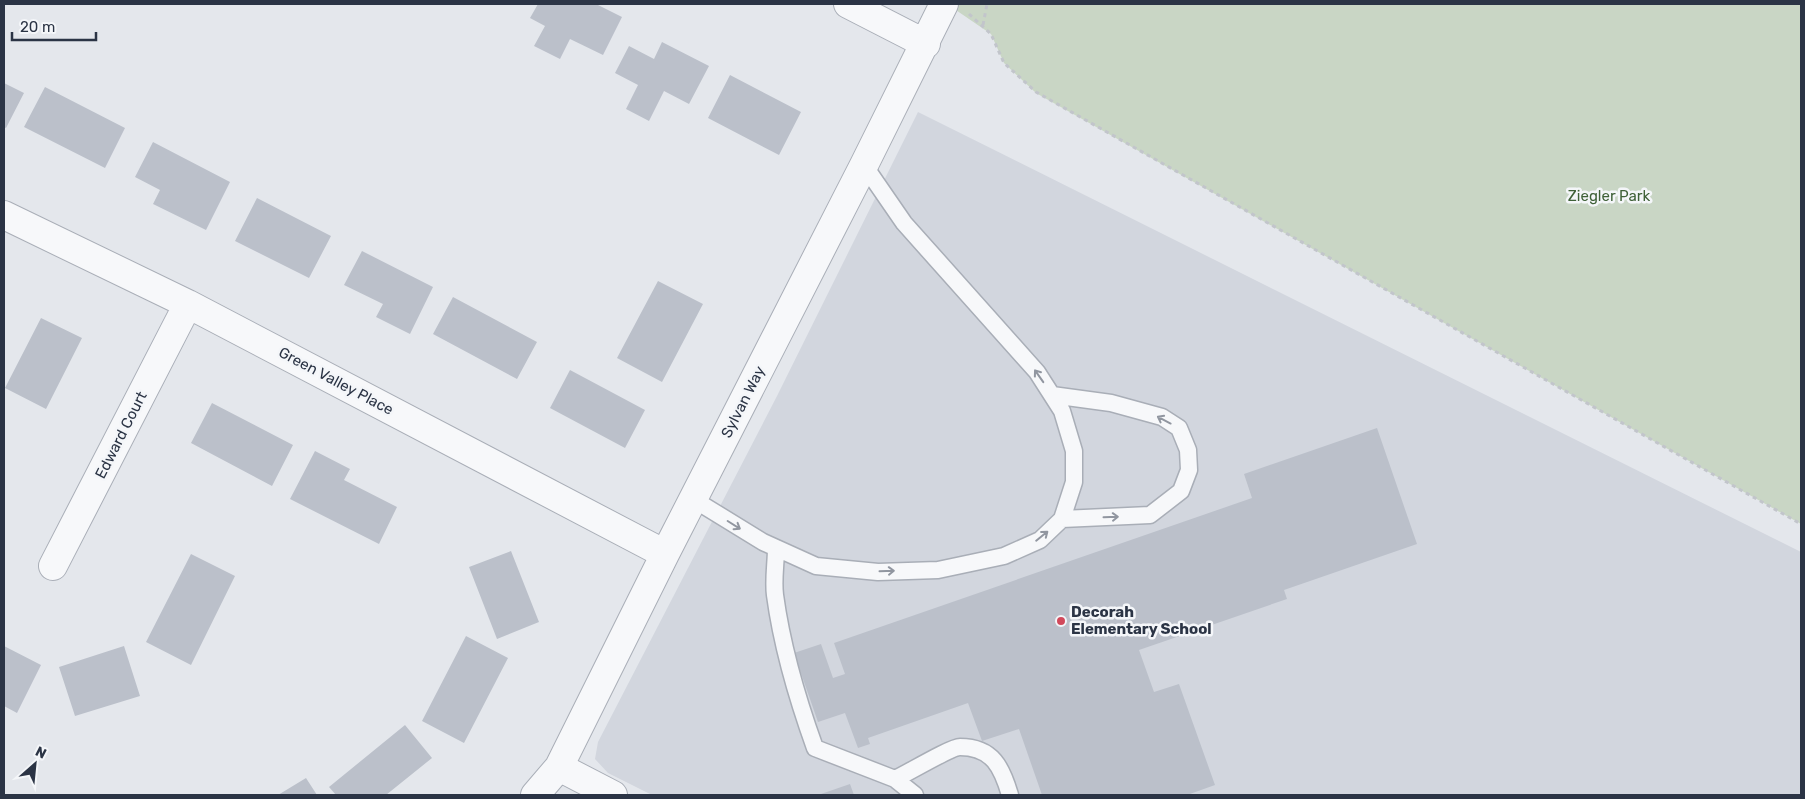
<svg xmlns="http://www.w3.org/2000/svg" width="1805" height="799" font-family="Rubik,sans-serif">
<rect width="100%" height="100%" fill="#e4e7ec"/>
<path fill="#d2d6de" d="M918,112L1801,552V795H652L608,773L595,759L598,742L777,396Z"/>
<path fill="#c9d6c5" d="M947,4H1801V524L1036,93L1004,63L991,34Z"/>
<path fill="#bbc0ca" d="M538,4H596L622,17L603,55L570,39L560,59L534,46L545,26L530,18Z
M662,42L709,66L689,104L664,91L649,121L626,109L638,85L615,73L629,46L654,59Z
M730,75L801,112L779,155L708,118Z
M4,83L24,93L6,128L4,127Z
M45,87L125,128L105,168L24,127Z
M153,142L230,182L206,230L153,204L160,190L135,177Z
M257,198L331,236L309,278L235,241Z
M362,251L433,287L410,334L376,317L383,304L344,285Z
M658,281L703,304L662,382L617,358Z
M453,297L537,342L517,379L433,334Z
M41,318L82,338L46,409L5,388Z
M570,370L645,410L625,448L550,408Z
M212,403L293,445L272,486L191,443Z
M1377,428L1417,544L1284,590L1287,599L1139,650L1154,692L1179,684L1215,785L1187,795H1042L1019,729L982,741L968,703L868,738L870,744L858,748L845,713L818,722L794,653L821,644L833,678L845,674L834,643L1252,498L1244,474Z
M315,451L350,469L344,480L397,507L379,544L290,499Z
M511,551L539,622L497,639L469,567Z
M191,554L235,576L191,665L146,642Z
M466,636L508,658L464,743L422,721Z
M4,646L41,665L17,713L4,706Z
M124,646L140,696L75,716L59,667Z
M405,725L432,758L386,795H336L329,787Z
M306,778L317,795H278Z
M850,784L854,795H821V794Z"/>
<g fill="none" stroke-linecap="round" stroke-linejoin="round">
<g stroke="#a9aeb7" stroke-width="19">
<path id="service" d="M1052,395L1111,403L1162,417L1179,428L1188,450L1189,470L1181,491L1150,515L1062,519
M693,499L763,542L816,566L878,572L938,570L1004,556L1040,540L1062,519L1074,482V451L1062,411L1037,372L904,223L864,165
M776,548C776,563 773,580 775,595C782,647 797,698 815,748L895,779L915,795
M895,779C906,774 951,747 960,747C993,747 1002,768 1010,795"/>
</g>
<g stroke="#a9aeb7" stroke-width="30">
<path id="minor" d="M848,4L926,44
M4,215L188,304L665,554
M53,566L188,304
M559,767L613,795
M535,795L559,767L665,554L864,165L944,4"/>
</g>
<path stroke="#c2c5cb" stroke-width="3" stroke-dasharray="4 4" stroke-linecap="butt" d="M969,14L991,34L1004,63L1036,92L1801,524
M983,25L987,4"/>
<use href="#service" stroke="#f7f8fa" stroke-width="16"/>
<use href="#minor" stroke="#f7f8fa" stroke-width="28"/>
</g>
<defs><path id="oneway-shaft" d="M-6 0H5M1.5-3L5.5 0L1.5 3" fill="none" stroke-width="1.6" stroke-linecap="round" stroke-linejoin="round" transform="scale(1.25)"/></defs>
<g stroke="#9196a0">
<use href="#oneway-shaft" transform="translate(1039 376) rotate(-125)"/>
<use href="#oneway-shaft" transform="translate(1164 420) rotate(-152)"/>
<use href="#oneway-shaft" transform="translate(1111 517) rotate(-2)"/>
<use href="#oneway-shaft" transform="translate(734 525) rotate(32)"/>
<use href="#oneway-shaft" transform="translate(1042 536) rotate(-39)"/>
<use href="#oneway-shaft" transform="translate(887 571) rotate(-2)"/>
</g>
<circle fill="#d1495b" stroke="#f4f6f9" stroke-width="2" cx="1061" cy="621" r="5"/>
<g text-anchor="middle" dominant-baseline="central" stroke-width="5" stroke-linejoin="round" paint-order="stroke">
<g font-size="15" fill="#3f6138" stroke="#f4f6f9">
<text x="1609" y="196">Ziegler Park</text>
</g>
<g font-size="15" fill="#2b3445" stroke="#f4f6f9">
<text transform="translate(336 381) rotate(28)">Green Valley Place</text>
<text transform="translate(743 402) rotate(-63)">Sylvan Way</text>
<text transform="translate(121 435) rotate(-63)">Edward Court</text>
</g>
<g font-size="15" font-weight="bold" fill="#2b3445" stroke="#f4f6f9" text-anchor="start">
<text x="1071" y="612">Decorah<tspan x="1071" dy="17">Elementary School</tspan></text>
</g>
</g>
<rect width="1805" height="799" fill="none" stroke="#2b3445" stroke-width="10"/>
<g transform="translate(35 764) rotate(27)" stroke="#f4f6f9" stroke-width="4" paint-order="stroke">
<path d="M0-4L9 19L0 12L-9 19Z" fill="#2b3445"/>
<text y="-8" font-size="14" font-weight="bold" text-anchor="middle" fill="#2b3445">N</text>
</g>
<path d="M12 32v8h84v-8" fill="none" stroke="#2b3445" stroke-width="2.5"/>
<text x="20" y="32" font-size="15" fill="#2b3445" stroke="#f4f6f9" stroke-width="4" paint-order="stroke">20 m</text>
</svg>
